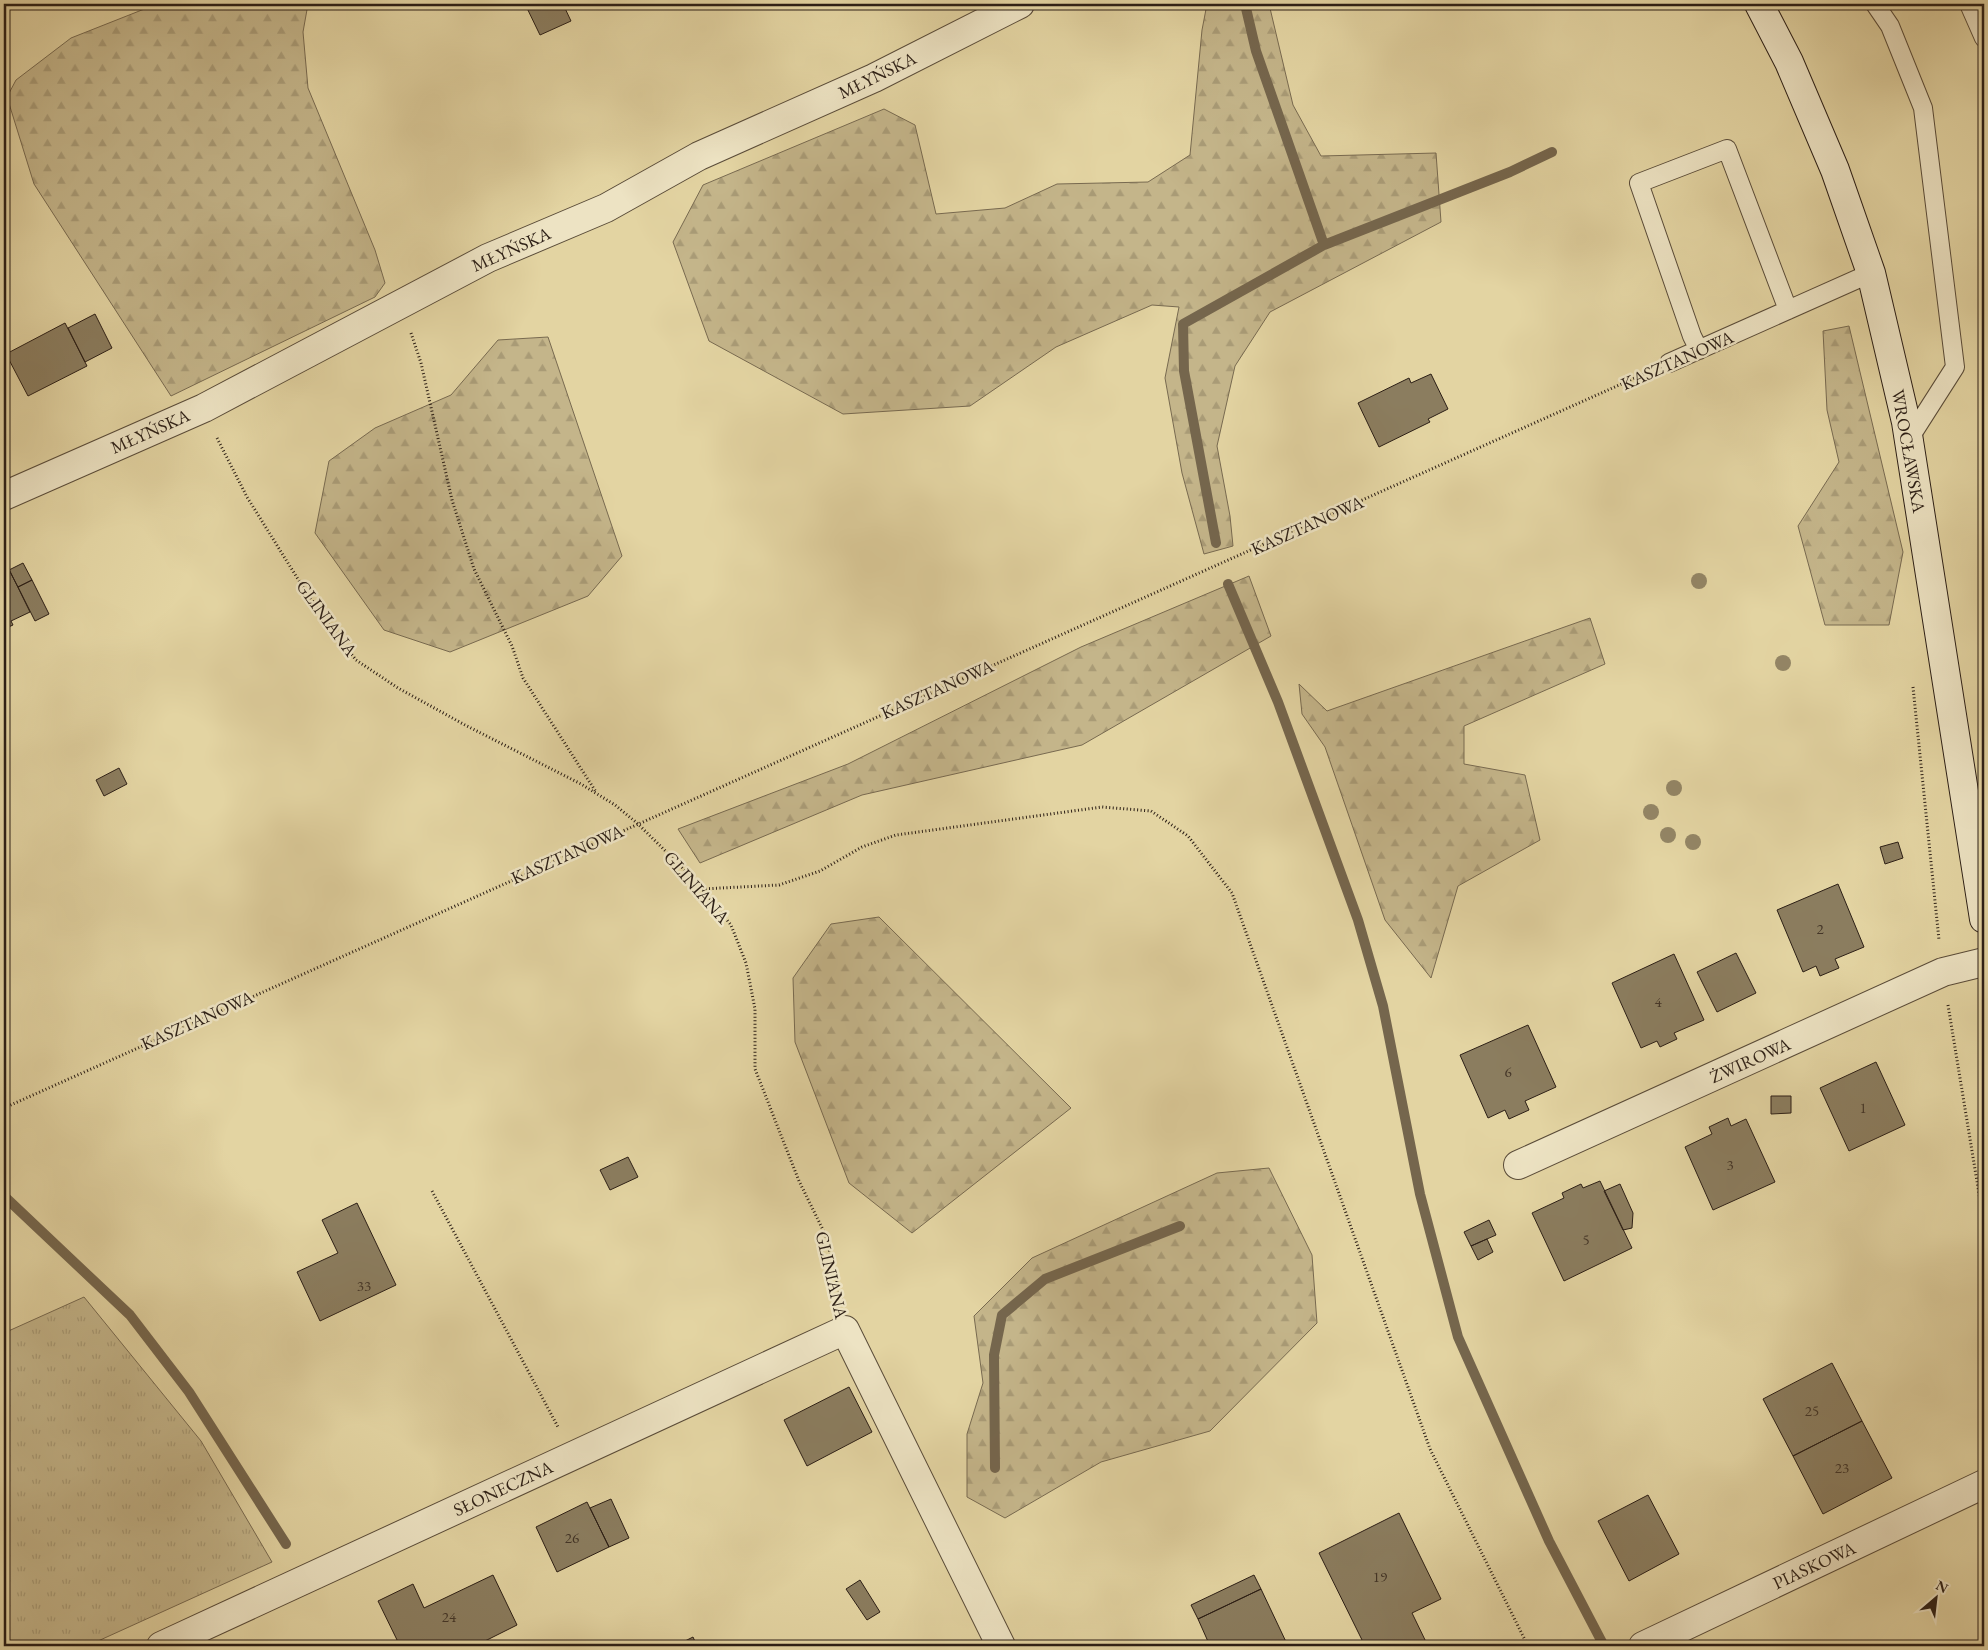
<svg xmlns="http://www.w3.org/2000/svg" width="1988" height="1650" font-family="'EB Garamond',serif">
<defs>
<pattern id="grass-tufts" width="24" height="20" patternUnits="userSpaceOnUse" patternTransform="scale(1.25)"><rect width="24" height="20" fill="#c4b58a"/><path d="M3 7l-1-3M5 7V3M7 7l1-3M15 17l-1-3M17 17v-4M19 17l1-3" fill="none" stroke="#a99b76"/></pattern>
<pattern id="forest-firs" width="22" height="20" patternUnits="userSpaceOnUse" patternTransform="scale(1.25)"><rect width="22" height="20" fill="#c4b58a"/><path d="M5 1l3.5 6h-7zM16 11l3.5 6h-7z" fill="#a99b76"/></pattern>
</defs>
<rect width="100%" height="100%" fill="#e3d4a2"/>
<filter id="stains"><feTurbulence type="fractalNoise" baseFrequency=".004" numOctaves="4"/><feColorMatrix values="0 0 0 0 .2 0 0 0 0 .09 0 0 0 0 .02 0 0 0 .5 -.17"/></filter>
<radialGradient id="worn" r=".72"><stop offset=".6" stop-color="#630" stop-opacity="0"/><stop offset="1" stop-color="#630" stop-opacity=".3"/></radialGradient>
<path fill="url(#grass-tufts)" stroke="#786a50" d="M84,1297L201,1441L272,1562L87,1646H4V1333Z"/>
<path fill="url(#forest-firs)" stroke="#786a50" d="M157,4H308L303,32L308,88L375,250L385,283L375,297L171,396L34,184L7,97L16,80L71,38Z
M1207,4H1269L1293,105L1321,156L1436,153L1441,222L1270,312L1235,366L1217,446L1230,516L1233,546L1204,554L1182,473L1165,378L1179,307L1152,305L1056,347L970,406L843,414L709,341L673,242L703,185L884,109L915,125L936,214L1005,208L1057,184L1148,182L1190,155L1202,30Z
M1849,326L1903,552L1889,625H1825L1798,526L1839,462L1827,410L1823,331Z
M548,337L622,556L588,596L450,652L384,630L315,533L329,461L375,428L451,395L498,340Z
M1249,576L1271,636L1082,745L862,795L700,863L678,829L848,764L1081,647Z
M1590,618L1605,664L1464,726V764L1525,775L1540,840L1458,886L1431,978L1385,920L1325,747L1302,714L1299,684L1327,711Z
M879,917L1071,1108L912,1233L849,1183L795,1042L793,978L831,924Z
M1269,1168L1312,1255L1317,1323L1210,1431L1101,1462L1005,1518L967,1497V1434L983,1383L974,1316L1032,1258L1217,1173Z"/>
<g fill="none" stroke-linecap="round" stroke-linejoin="round">
<path stroke="#75664d" stroke-width="10" d="M1245,4L1256,51L1324,245
M1216,543L1184,371L1183,324L1324,245L1510,172L1552,152
M1228,584L1278,702L1358,920L1383,1006L1420,1194L1458,1337L1549,1541L1604,1646
M4,1196L130,1315L189,1392L286,1544
M995,1468L994,1355L1002,1315L1045,1279L1180,1226"/>
</g>
<path fill="#8b7d5f" stroke="#2c1f16" d="M525,4H563L571,21L540,35Z
M95,314L112,348L85,362L68,328Z
M65,323L87,366L28,396L6,354Z
M1431,374L1448,409L1428,419L1430,422L1379,447L1358,403L1409,378L1411,383Z
M4,563H6L30,612L11,621L13,625L4,629Z
M23,563L32,580L18,587L9,570Z
M32,580L49,614L35,621L18,587Z
M119,768L127,784L104,796L96,780Z
M1898,842L1903,858L1885,864L1880,847Z
M1838,884L1864,947L1835,959L1839,968L1820,976L1816,966L1803,972L1777,910Z
M1736,953L1756,993L1717,1012L1697,972Z
M1674,954L1704,1020L1674,1033L1677,1039L1660,1047L1657,1041L1641,1048L1612,983Z
M1528,1025L1556,1087L1525,1101L1529,1110L1509,1119L1505,1110L1488,1118L1460,1055Z
M1876,1062L1905,1125L1849,1151L1820,1088Z
M1771,1096H1791V1113L1771,1114Z
M1728,1118L1731,1126L1746,1119L1775,1182L1713,1210L1685,1147L1712,1134L1709,1127Z
M628,1157L638,1177L610,1190L600,1170Z
M1600,1181L1632,1248L1564,1281L1532,1213L1564,1198L1562,1193L1581,1184L1583,1188Z
M1620,1184L1633,1213L1632,1228L1623,1230L1604,1191Z
M357,1203L396,1285L320,1321L297,1272L338,1253L322,1220Z
M1489,1220L1496,1235L1471,1246L1464,1232Z
M1487,1239L1493,1252L1478,1260L1471,1246Z
M1832,1363L1862,1421L1793,1456L1763,1399Z
M849,1387L872,1432L807,1466L784,1420Z
M1862,1421L1892,1478L1823,1514L1793,1456Z
M1648,1495L1679,1554L1629,1581L1598,1521Z
M611,1499L629,1538L609,1547L590,1508Z
M587,1502L609,1547L557,1572L536,1527Z
M1399,1513L1441,1599L1412,1613L1428,1646H1365L1319,1553Z
M493,1575L517,1625L479,1644L480,1646H400L378,1601L413,1584L424,1608Z
M1254,1575L1261,1589L1198,1619L1191,1605Z
M860,1580L880,1612L867,1620L846,1589Z
M1261,1589L1288,1646H1210L1198,1619Z
M693,1637L697,1646H684L683,1642Z"/>
<g fill="none" stroke-linecap="round" stroke-linejoin="round">
<g stroke="#5a4c39" stroke-width="20">
<path id="lane" d="M1875,4L1890,26L1923,108L1955,367L1909,439
M1969,4L1984,38
M1699,350L1692,336L1639,183L1727,149L1788,310
M1669,363L1871,273"/>
</g>
<g stroke="#5a4c39" stroke-width="30">
<path id="street" d="M4,496L204,408L488,258L606,208L699,156L874,78L1020,4
M1518,1165L1943,972L1984,962
M161,1646L845,1330L1001,1646
M1643,1646L1984,1484"/>
</g>
<g stroke="#2c1f16" stroke-width="30">
<path id="secondary" d="M1759,4L1789,62L1835,170L1871,273L1906,422L1984,919"/>
</g>
<path stroke="#2c1f16" stroke-width="3" stroke-dasharray="1 2.5" stroke-linecap="butt" d="M411,333L421,363L452,500L474,569L512,646L523,678L596,792
M217,438L247,497L296,576L325,620L356,660L398,688L465,725L581,784L615,805L637,823L694,879L731,925L746,963L755,1009V1069L799,1181L826,1236L841,1299
M1913,687L1939,940
M702,889L779,885L820,871L862,847L896,835L1102,807L1151,811L1188,836L1232,893L1430,1449L1528,1646
M1948,1005L1984,1224
M4,1108L1646,373
M432,1191L558,1427"/>
<use href="#lane" stroke="#ede3c3" stroke-width="18"/>
<use href="#street" stroke="#ede3c3" stroke-width="28"/>
<use href="#secondary" stroke="#ede3c3" stroke-width="28"/>
</g>
<g fill="#938565">
<circle cx="1699" cy="581" r="8"/>
<circle cx="1783" cy="663" r="8"/>
<circle cx="1674" cy="788" r="8"/>
<circle cx="1651" cy="812" r="8"/>
<circle cx="1668" cy="835" r="8"/>
<circle cx="1693" cy="842" r="8"/>
</g>
<g text-anchor="middle" dominant-baseline="central" stroke-width="5" stroke-linejoin="round" paint-order="stroke">
<g font-size="15" fill="#443628">
<text x="1820" y="928">2</text>
<text x="1658" y="1001">4</text>
<text x="1508" y="1071">6</text>
<text x="1863" y="1107">1</text>
<text x="1730" y="1164">3</text>
<text x="1586" y="1239">5</text>
<text x="364" y="1285">33</text>
<text x="1812" y="1410">25</text>
<text x="1842" y="1467">23</text>
<text x="572" y="1537">26</text>
<text x="1380" y="1576">19</text>
<text x="449" y="1616">24</text>
</g>
<g font-size="18" fill="#2c1f16" stroke="#ede3c3">
<text transform="translate(877 75) rotate(-26)">MŁYŃSKA</text>
<text transform="translate(511 249) rotate(-24)">MŁYŃSKA</text>
<text transform="translate(1677 360) rotate(-24)">KASZTANOWA</text>
<text transform="translate(150 431) rotate(-24)">MŁYŃSKA</text>
<text transform="translate(1909 451) rotate(80)">WROCŁAWSKA</text>
<text transform="translate(1307 525) rotate(-24)">KASZTANOWA</text>
<text transform="translate(327 618) rotate(54)">GLINIANA</text>
<text transform="translate(937 689) rotate(-24)">KASZTANOWA</text>
<text transform="translate(567 854) rotate(-24)">KASZTANOWA</text>
<text transform="translate(697 887) rotate(49)">GLINIANA</text>
<text transform="translate(197 1020) rotate(-24)">KASZTANOWA</text>
<text transform="translate(1750 1060) rotate(-24)">ŻWIROWA</text>
<text transform="translate(832 1275) rotate(77)">GLINIANA</text>
<text transform="translate(503 1488) rotate(-25)">SŁONECZNA</text>
<text transform="translate(1814 1565) rotate(-25)">PIASKOWA</text>
</g>
</g>
<rect width="1988" height="1650" fill="none" stroke="#e3d4a2" stroke-width="20"/>
<rect x="5" y="5" width="1978" height="1640" fill="none" stroke="#2c1f16" stroke-width="2.5"/>
<rect x="10" y="10" width="1968" height="1630" fill="none" stroke="#2c1f16"/>
<g transform="translate(1936 1598) rotate(28)" stroke="#ede3c3" stroke-width="4" paint-order="stroke">
<path d="M0-4L9 19L0 12L-9 19Z" fill="#2c1f16"/>
<text y="-8" font-size="14" font-weight="bold" text-anchor="middle" fill="#2c1f16">N</text>
</g>
<rect width="100%" height="100%" filter="url(#stains)"/>
<rect width="100%" height="100%" fill="url(#worn)"/>
</svg>
